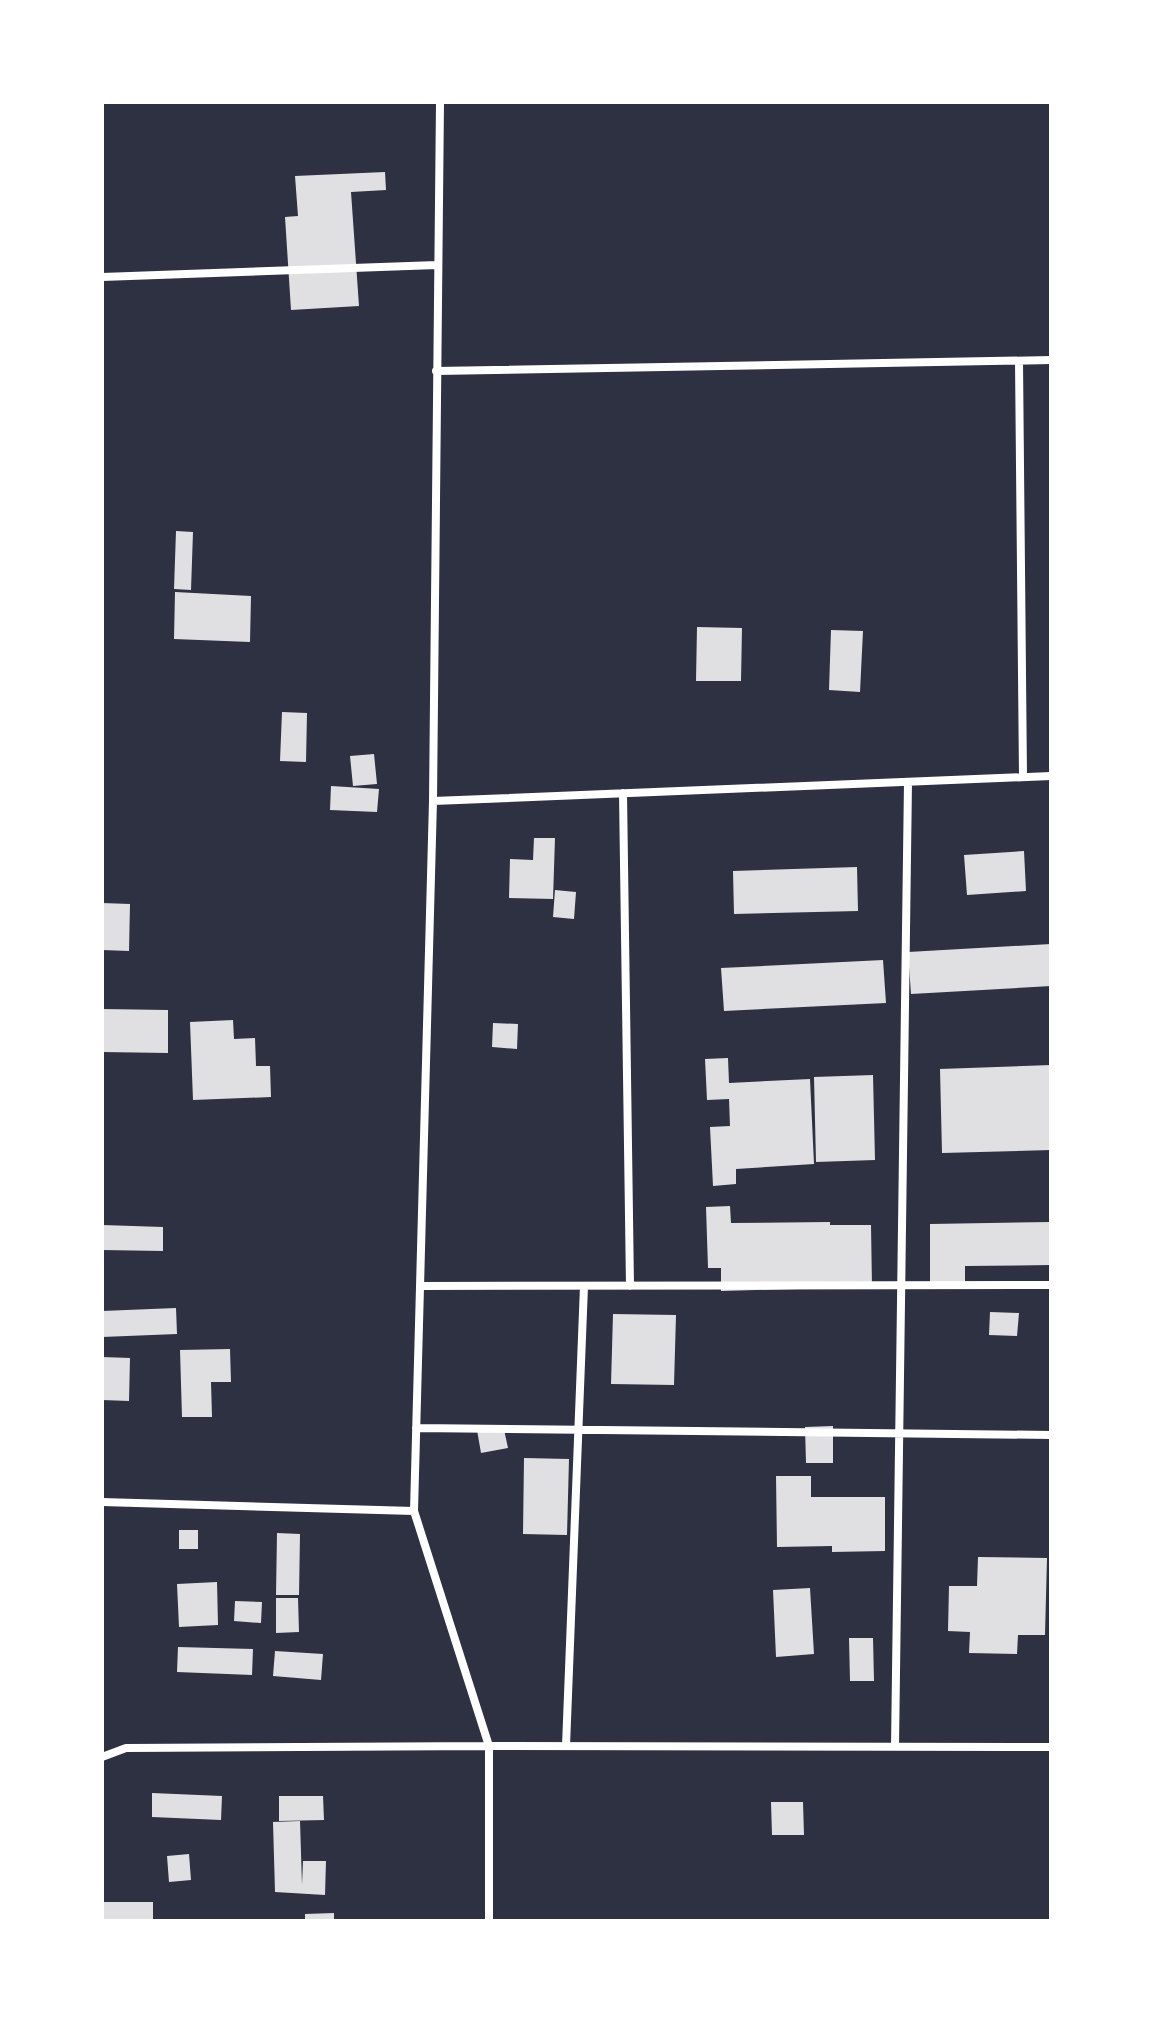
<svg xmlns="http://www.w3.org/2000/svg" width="1153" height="2023" font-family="Figtree,sans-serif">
<rect width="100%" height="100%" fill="#2d3142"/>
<path fill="#e0e0e3" d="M385,172L386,190L351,192L359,306L291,310L285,217L298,216L295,176Z
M176,531L193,532L191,590L174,589Z
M175,592L251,596L250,642L174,639Z
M697,627L742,628L741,681H696Z
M831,630L863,631L860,692L829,690Z
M282,712L307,713L306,762L280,761Z
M374,754L377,784L353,786L350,756Z
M331,786L379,789L377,812L330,810Z
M534,838H555L553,899L509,898L510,859L533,860Z
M1024,851L1026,891L967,895L964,855Z
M857,867L858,911L734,914L733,871Z
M555,890L576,892L574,919L553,917Z
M102,903L130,904L129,951L102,950Z
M1051,944V986L911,994L908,952Z
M883,960L886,1003L724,1011L721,968Z
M102,1009L168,1010V1053L102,1052Z
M233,1020L234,1039L255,1038L256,1066H270L271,1097L193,1100L190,1022Z
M493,1023L518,1024L517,1049L492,1047Z
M728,1058L729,1083L810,1079L814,1164L736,1169V1184L713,1186L710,1127L730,1126L729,1099L707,1100L705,1059Z
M1051,1065V1150L942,1153L940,1069Z
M873,1075L875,1160L816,1162L814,1077Z
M730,1206L731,1223L830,1222V1225H871L872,1287L721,1291V1268H708L706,1207Z
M1051,1222V1265L965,1266V1286H930V1224Z
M102,1225L163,1227V1251L102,1250Z
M176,1308L177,1334L102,1337V1311Z
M990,1312L1019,1313L1017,1336L989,1335Z
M613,1314L676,1315L674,1385L611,1384Z
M230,1349L231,1382H211L212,1417H182L180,1350Z
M102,1357L130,1358L129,1401L102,1400Z
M503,1425L508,1448L481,1453L477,1430Z
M833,1426V1463H806L805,1427Z
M524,1458L569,1459L567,1535L523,1534Z
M776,1476H811V1497H885V1551L832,1552V1546L777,1547Z
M179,1530H198V1549H179Z
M277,1533L300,1534L299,1595H276Z
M978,1557L1047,1558L1045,1635H1018L1017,1654L969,1653L970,1632L948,1631L949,1586H977Z
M217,1582L218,1625L179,1627L177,1584Z
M810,1588L814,1654L776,1657L773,1590Z
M276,1598H298L299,1632L276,1633Z
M235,1601L262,1602L261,1623L234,1621Z
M849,1638H873L874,1681H850Z
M178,1647L253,1649L252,1675L177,1672Z
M275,1651L323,1654L321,1680L273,1676Z
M152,1793L222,1796L221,1820L152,1817Z
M279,1796H323L324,1820L279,1821Z
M771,1802H803L804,1835H772Z
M300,1821L302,1885L303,1861H326L325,1895L275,1892L273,1822Z
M189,1854L191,1880L169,1882L167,1856Z
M102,1902H153V1921H102Z
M334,1913V1921H305V1914Z"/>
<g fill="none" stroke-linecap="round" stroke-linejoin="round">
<path stroke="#fff" stroke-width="8" d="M102,277L437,265
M1019,361L1023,777
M436,371L1051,360
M623,793L630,1286
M433,801L1051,776
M420,1286L1051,1285
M416,1428L1051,1435
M102,1502L414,1511
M566,1746L584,1286
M895,1747L908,782
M102,1757L126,1748L489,1746L414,1511L433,801L440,102
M489,1921V1746L1051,1747"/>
</g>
<rect width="1153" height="2023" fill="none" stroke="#ffffff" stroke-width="208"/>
</svg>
